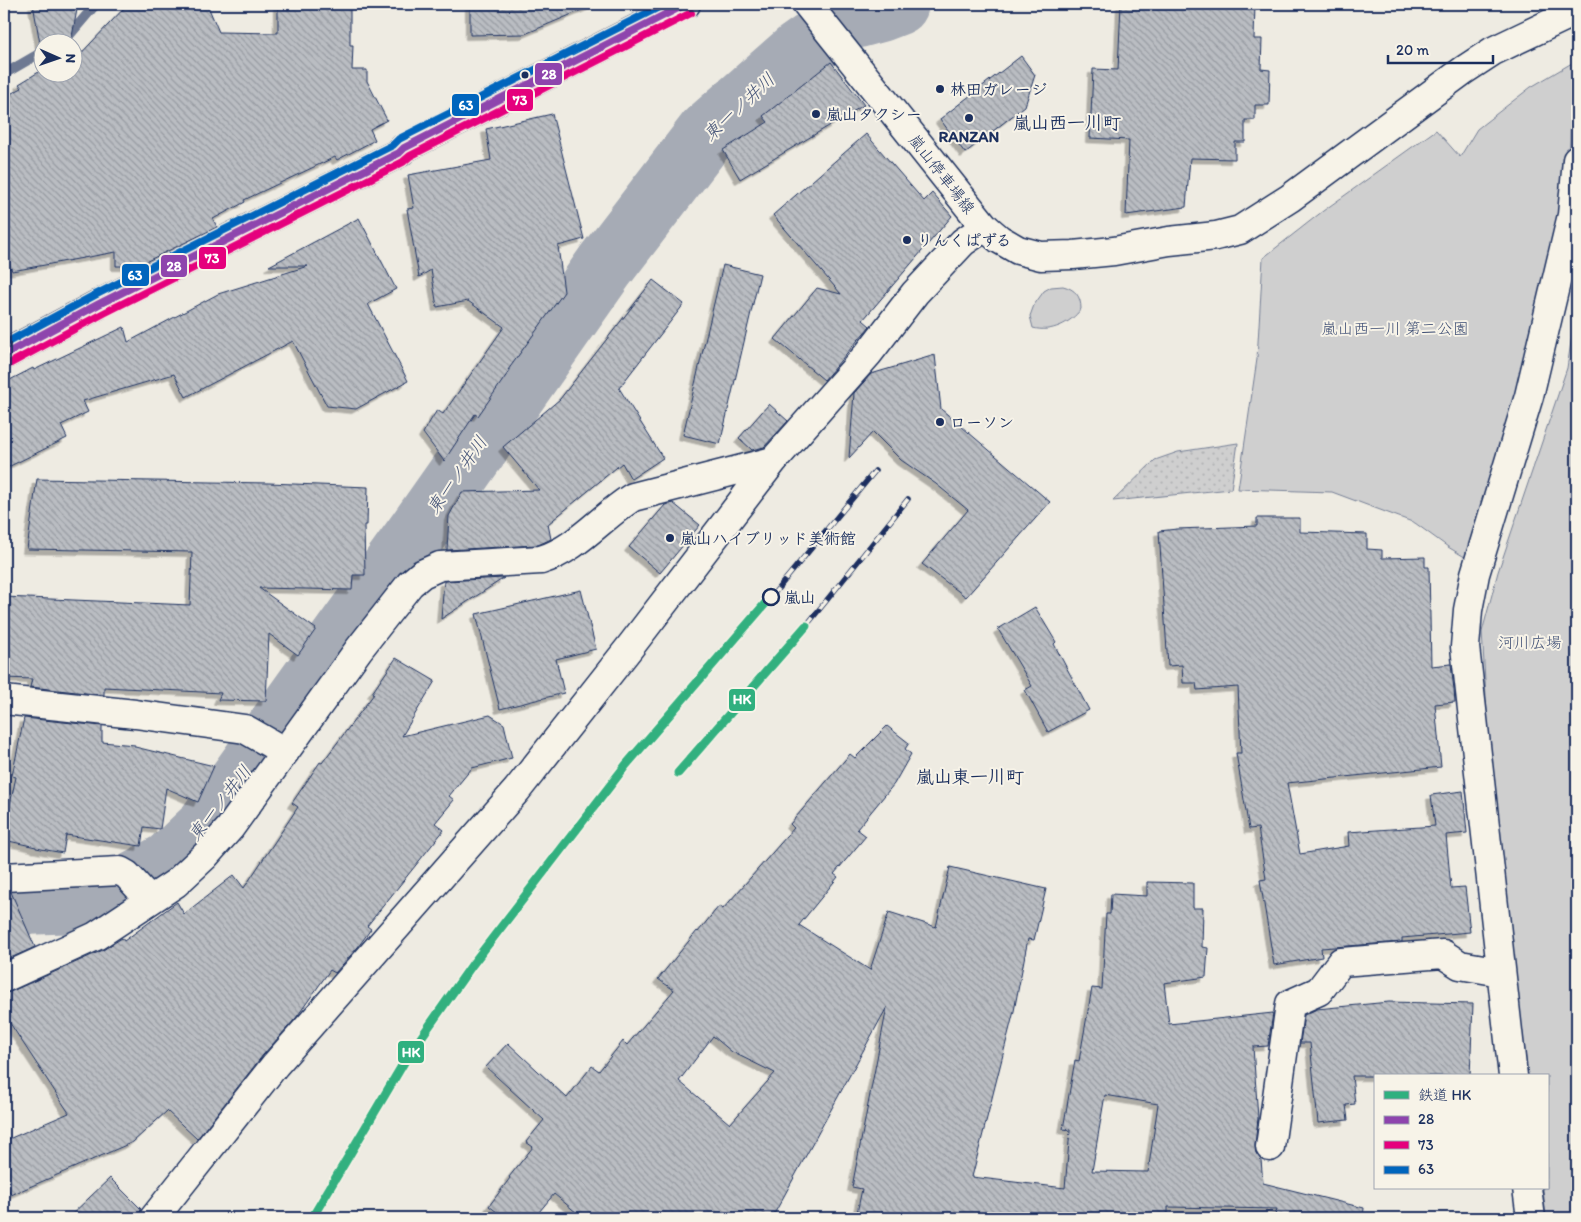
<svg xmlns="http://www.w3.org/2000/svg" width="1581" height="1222" font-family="Itim,'Klee One',sans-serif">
<defs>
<pattern id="grass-dots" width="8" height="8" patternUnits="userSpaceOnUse" patternTransform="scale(1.25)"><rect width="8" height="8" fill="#cfcfcf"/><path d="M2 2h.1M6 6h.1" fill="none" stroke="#b1b2b4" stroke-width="1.8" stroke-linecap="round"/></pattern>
<pattern id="building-back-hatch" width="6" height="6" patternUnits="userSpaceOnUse" patternTransform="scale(1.25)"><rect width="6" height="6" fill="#babdc2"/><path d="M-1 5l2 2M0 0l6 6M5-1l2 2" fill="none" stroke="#969aa1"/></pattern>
<filter id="shadow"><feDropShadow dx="-4.5" dy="4.5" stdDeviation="0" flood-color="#0004"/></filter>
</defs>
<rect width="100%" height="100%" fill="#eeebe2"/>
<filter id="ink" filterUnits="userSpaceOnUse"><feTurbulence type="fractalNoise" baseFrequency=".02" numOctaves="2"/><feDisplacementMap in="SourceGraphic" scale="10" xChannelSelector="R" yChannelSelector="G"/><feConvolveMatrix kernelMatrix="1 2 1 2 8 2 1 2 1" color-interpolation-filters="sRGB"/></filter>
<g filter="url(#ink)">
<path fill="url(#grass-dots)" stroke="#757f96" d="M1238,443L1231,489L1113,501L1155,460L1178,452Z"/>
<path fill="#cfcfcf" stroke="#757f96" d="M1572,63L1570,141L1564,201L1473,562L1448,547L1415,523L1332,492L1238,489L1257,359L1263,258L1323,211L1436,130L1460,157L1477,129L1531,87Z
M1063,286C1075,289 1081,296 1081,309C1071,323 1051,333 1033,328L1030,316L1034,305L1044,291L1051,287Z
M1577,303V1218H1546L1543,1188H1547V1076H1528L1513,954L1488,728L1482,632L1498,572L1567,368Z"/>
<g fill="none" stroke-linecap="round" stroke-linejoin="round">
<path stroke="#6e7992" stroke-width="10" d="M59,42L67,38L96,4
M4,74L42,52"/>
<path stroke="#a6abb5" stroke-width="62" d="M4,906L22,904L79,902L101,897L120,890L169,863L205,829L418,532L605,266L708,132L799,52L843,21L880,11L898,4"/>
</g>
<path fill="url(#building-back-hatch)" stroke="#1b2f5e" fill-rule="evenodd" filter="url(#shadow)" d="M33,4H78L71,42H42V55Z
M128,4H207L219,32L278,33V4H350V45H353L352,70H367V81L387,120L370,129L375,140L337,160L335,157L244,200L245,202L213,219L217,227L137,266H116V252L12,271L11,268L4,269V97L22,88L19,84L42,70V72H72V63Z
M470,4H596L525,34L470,35Z
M1121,4H1255L1254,39H1262L1261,69L1270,70L1269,105H1255V120H1245V142H1235V159L1190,158L1186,207L1126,215L1129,140L1090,138L1093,69L1118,70Z
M1021,56L1035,75L1025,106L965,153L940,119Z
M831,62L864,105L740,179L723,150L768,122L763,116Z
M552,114L584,239L558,246L564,292L508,370H510L478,416L475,414L444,461L423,433L437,410L443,414L504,327L468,301L437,307L431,270L419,277L407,209L414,208L408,175L491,160L486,129Z
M866,134L924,201L932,193L952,216L863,320L870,326L824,380L775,339L817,288L841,294L773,215Z
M359,218L396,289L368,304L408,381L356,409L327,406L293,341L186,397L174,374L83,401L88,412L61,425L67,438L4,469V383L33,368L34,370L124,327L128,342L218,294L308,266H269Z
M723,265L760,274L720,444L683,435Z
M653,280L684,304L619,388L663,458L631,479L622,463L548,524L551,539L547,541L538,545L447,550L449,516L462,492L539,490L503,447L560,399Z
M935,355L941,409L1050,502L966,597L922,564L968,510L936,484L901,460L873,432L849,458L854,393L871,374Z
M769,404L788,421L764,447L752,450L739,438Z
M37,479L269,483L368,487L367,525H364L365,575H353L352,590L259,588L316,629L298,655L269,634L266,701L218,700L221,693L104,687V695L30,687L32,679L4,678V597L190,605L192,552L27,549Z
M673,503L700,525L660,573L629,547L665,505Z
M1257,518H1300V532L1367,534V549L1382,550V558L1425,557V567H1429L1431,666L1451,664L1454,690L1455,702L1435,704L1441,767L1287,783L1300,854L1349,846L1348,832L1435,826L1431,795L1463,791L1467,833L1446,835L1451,888L1465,887L1470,932L1402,938V942L1321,948L1322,957L1274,965L1260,880L1266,879L1258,828L1249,829L1236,753H1241L1238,687L1197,690L1196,683H1183L1182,665L1168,666L1159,531L1177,529L1257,526Z
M504,578L441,619L444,581Z
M581,590L596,649L556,659L564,693L500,709L476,614Z
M1035,607L1056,642L1054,644L1089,710L1048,732L1025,690L1032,686L998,629Z
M396,658L435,681L402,736L490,715L504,724L512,758L472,768L449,796L454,800L435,823L444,830L367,926L371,929L358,947L335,973L330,970L296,1018L263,1055L197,1139L167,1111L133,1142L11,1195L4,1178V1141L69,1113L4,1014V993L10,992L103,950L122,938L124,941L177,902L184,914L234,875L244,888L298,807L292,803L320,762L322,763L374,694L372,693Z
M24,718L102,726V742L135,745V747L214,766L198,802L166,788L160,829L144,827L141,846L66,835L63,853L36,848V847L4,840V832L16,777L12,776Z
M887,726L909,743L905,749L911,754L894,784L857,829L866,836L834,874L838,877L799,925L870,970L889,912L936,927L950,867L1046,889L1034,940L1028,939L1014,1011L972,1177L1065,1188L1070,1130L1063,1129L1075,1060L1079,1061L1092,988L1102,989L1106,914H1110L1111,894L1147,896V882L1193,883V908H1203L1202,947L1208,948L1206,977L1164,983L1169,1024L1273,1013L1268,1046L1253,1047L1258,1118L1255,1145L1256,1153L1261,1160L1263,1183L1364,1208L1363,1218H1274L1277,1209L1168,1207V1218H856L862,1189L852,1187L887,1007L772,1218H583L554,1194L534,1218H505L489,1206L510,1178L509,1177L533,1147L526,1142L544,1120L486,1067L508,1043L567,1098L592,1066L599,1071L623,1041L627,1045L674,990L658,979L697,931L698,932L719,906L723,909L794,828L790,824L850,754L855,758ZM713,1036L732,1052L775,1073L730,1124L679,1081ZM1105,1095L1158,1104L1148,1172L1092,1171Z
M4,892H11L35,947L4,961Z
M1389,1002L1473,1004L1470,1076H1352L1355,1104L1346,1105L1348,1120L1318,1123L1310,1043H1300L1304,1015L1317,1009Z
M110,1178L141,1209L139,1218H68Z"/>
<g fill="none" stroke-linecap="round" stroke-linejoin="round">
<g stroke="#1b2f5e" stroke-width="31">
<path id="minor" d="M4,700L135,714L245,729L285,752
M4,877L120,871L127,875L150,900
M4,978L96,936L176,883L205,856L230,828L359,649L410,584L422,574L440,566L541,560C577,549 602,516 633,497L773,461L868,354L915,293L963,242L985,227L999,239L1018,250L1041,256L1073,255L1114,251L1169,241L1216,236L1240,230L1290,198L1464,70L1493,51L1562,18L1577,13
M1513,1076L1465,647L1468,610L1475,574L1529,396L1572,215L1577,160
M1270,1147L1290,1004L1319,991L1341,962L1443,954L1460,965L1501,972
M1527,1188L1531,1218
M154,1218L275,1065L517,790L630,647L773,461"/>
</g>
<g stroke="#1b2f5e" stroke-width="31">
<path id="secondary" d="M807,4L985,227"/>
</g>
<g stroke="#1b2f5e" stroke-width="31">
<path id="primary" d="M4,355L99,304L399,153L404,148L686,4"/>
</g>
<use href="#minor" stroke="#f7f3e8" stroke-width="28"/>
<use href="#secondary" stroke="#f7f3e8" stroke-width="28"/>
<use href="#primary" stroke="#f7f3e8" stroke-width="28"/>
<g stroke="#1b2f5e" stroke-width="5.5">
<path id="rail" d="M771,597L875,471
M806,626L908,499"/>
</g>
<use href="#rail" stroke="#f7f3e8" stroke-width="4" stroke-dasharray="11" stroke-linecap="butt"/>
<g stroke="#f7f3e8" stroke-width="11">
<path id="bus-1" d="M4,355L99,304L399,153L404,148L686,4"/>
</g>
<g stroke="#f7f3e8" stroke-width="11">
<path id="bus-2" d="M9,364L104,313L403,162L410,156L691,13"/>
</g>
<g stroke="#f7f3e8" stroke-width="11">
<path id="bus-3" d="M4,344L95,295L393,145L399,139L665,4"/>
</g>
<use href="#bus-1" stroke="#8e44ad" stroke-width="8"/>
<use href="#bus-2" stroke="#e5007d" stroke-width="8"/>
<use href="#bus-3" stroke="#0065bd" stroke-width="8"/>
<g stroke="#f7f3e8" stroke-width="12">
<path id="rail-1" d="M678,773L806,626
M312,1218L406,1059L472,965L626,765L771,597"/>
</g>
<use href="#rail-1" stroke="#30b07f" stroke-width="9"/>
</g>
</g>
<g fill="#1b2f5e" stroke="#f7f3e8" stroke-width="2">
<circle cx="525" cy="75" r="4.5"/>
<circle cx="940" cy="89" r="5"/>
<circle cx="816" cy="114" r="5"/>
<circle cx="969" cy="118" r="5"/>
<circle cx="907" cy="240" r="5"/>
<circle cx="940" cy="422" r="5"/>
<circle cx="670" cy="538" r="5"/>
</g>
<circle fill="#f7f3e8" stroke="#1b2f5e" stroke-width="2.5" cx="771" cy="597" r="8"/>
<g text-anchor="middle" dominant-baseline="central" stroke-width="4" stroke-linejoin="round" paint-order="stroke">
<g font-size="16" font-weight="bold" fill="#1b2f5e" stroke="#f7f3e8" text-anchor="start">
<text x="950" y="89">林田ガレージ</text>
<text x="826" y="114">嵐山タクシー</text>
<text x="969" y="136" text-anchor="middle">RANZAN</text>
<text x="917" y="240">りんくぱずる</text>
<text x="950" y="422">ローソン</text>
<text x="680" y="538">嵐山ハイブリッド美術館</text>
</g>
<g font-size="16" fill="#1b2f5e" stroke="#f7f3e8">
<text transform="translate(942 174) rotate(52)">嵐山停車場線</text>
</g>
<g font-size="16" fill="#3f4f75" stroke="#f7f3e8">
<text x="1395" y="328">嵐山西一川 第二公園</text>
<text x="1530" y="642">河川広場</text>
</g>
<g font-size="16" font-weight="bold" fill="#1b2f5e" stroke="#f7f3e8" text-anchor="start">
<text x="784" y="597">嵐山</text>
</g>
<g font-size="18" font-style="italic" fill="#455478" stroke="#f7f3e8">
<text transform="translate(739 107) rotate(-43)">東一ノ井川</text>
<text transform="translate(457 475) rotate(-55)">東一ノ井川</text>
<text transform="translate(220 803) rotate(-52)">東一ノ井川</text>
</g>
<g font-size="18" font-weight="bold" fill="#1b2f5e" stroke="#f7f3e8">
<text x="1067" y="123">嵐山西一川町</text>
<text x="970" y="777">嵐山東一川町</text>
</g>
</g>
<g stroke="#f7f3e8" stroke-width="2">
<rect x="534" y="62" width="29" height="24" rx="5" fill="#8e44ad"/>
<rect x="506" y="88" width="28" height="24" rx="5" fill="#e5007d"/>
<rect x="451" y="93" width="29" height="24" rx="5" fill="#0065bd"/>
<rect x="198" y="246" width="29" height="24" rx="5" fill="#e5007d"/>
<rect x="160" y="254" width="28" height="24" rx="5" fill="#8e44ad"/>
<rect x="121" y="263" width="29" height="24" rx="5" fill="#0065bd"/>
<rect x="728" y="688" width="28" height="24" rx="5" fill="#30b07f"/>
<rect x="397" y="1040" width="28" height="24" rx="5" fill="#30b07f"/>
</g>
<g font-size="14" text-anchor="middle" font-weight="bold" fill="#fff">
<text x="549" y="79">28</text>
<text x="520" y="105">73</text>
<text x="466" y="110">63</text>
<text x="212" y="263">73</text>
<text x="174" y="271">28</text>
<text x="135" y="280">63</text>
<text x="742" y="704">HK</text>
<text x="411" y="1057">HK</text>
</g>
<rect width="1581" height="1222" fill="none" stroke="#f7f3e8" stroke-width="20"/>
<rect x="10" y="10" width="1561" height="1202" fill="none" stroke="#1b2f5e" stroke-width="2" filter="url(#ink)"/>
<rect x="1374" y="1074" width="175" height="115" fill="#f7f3e8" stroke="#9fa5b1"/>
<rect x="1384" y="1091" width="25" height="8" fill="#30b07f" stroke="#9fa5b1"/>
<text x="1418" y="1100" font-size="15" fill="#1b2f5e">鉄道 HK</text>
<rect x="1384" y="1116" width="25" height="8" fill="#8e44ad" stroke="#9fa5b1"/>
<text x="1418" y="1124" font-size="15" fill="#1b2f5e">28</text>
<rect x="1384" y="1141" width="25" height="8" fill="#e5007d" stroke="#9fa5b1"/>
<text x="1418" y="1150" font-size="15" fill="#1b2f5e">73</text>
<rect x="1384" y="1166" width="25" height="8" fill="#0065bd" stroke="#9fa5b1"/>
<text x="1418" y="1174" font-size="15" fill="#1b2f5e">63</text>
<g transform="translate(58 58) rotate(92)"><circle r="24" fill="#f7f3e8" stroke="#9fa5b1"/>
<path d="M0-4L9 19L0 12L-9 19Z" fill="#1b2f5e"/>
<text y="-8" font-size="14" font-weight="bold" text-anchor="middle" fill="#1b2f5e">N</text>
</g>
<path d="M1388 55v8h105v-8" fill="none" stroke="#1b2f5e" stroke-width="2.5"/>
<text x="1396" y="55" font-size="15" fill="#1b2f5e" stroke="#f7f3e8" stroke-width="4" paint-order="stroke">20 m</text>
</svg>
